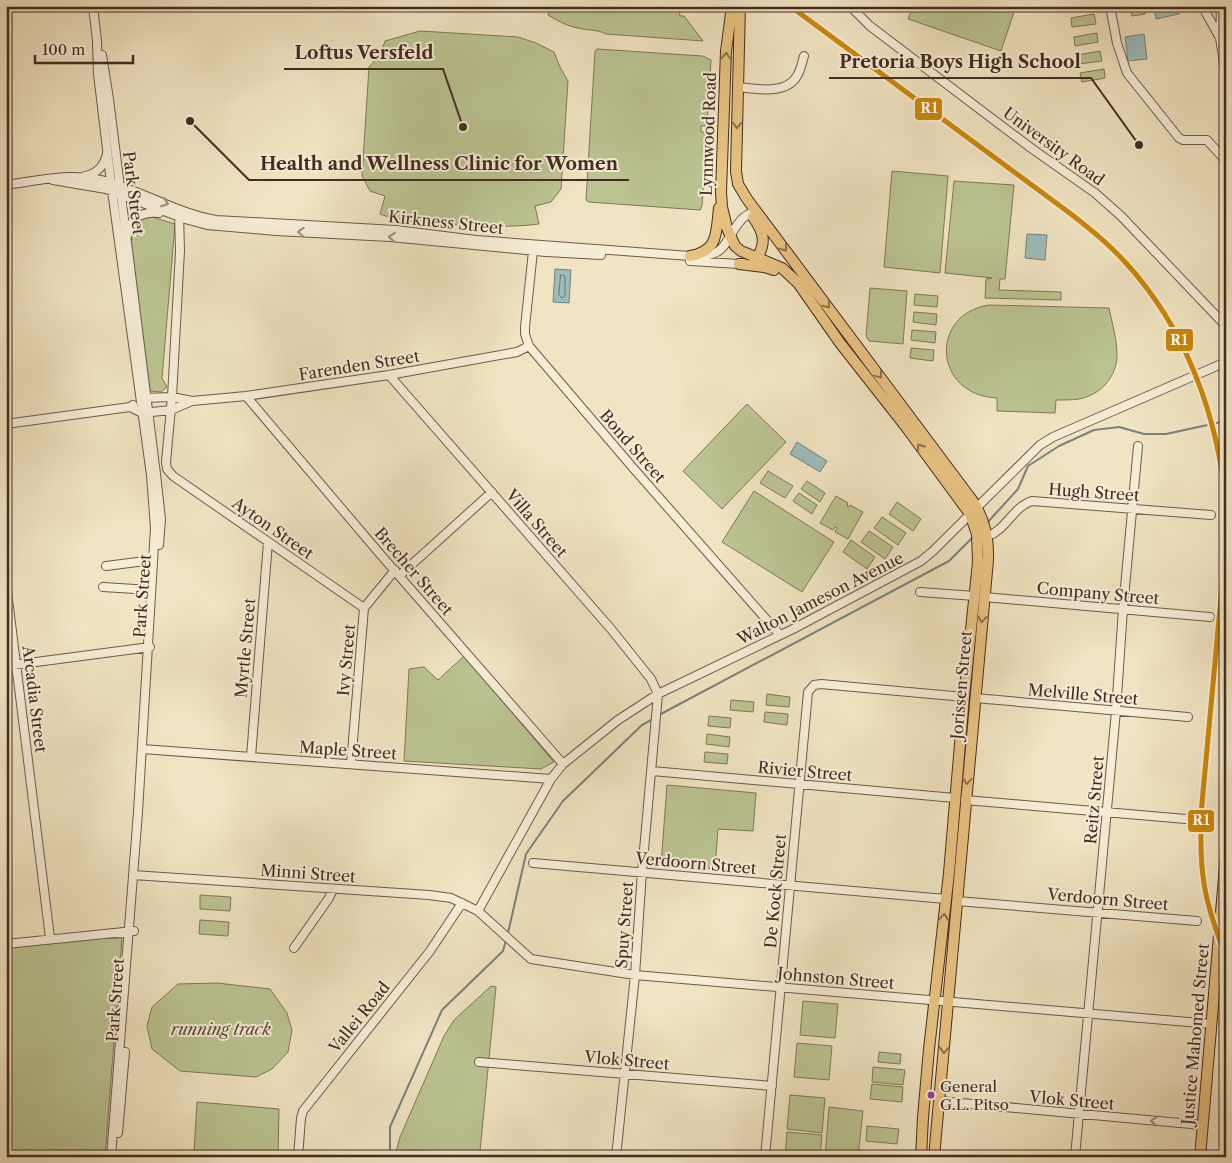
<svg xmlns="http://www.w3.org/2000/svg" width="1232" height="1163" font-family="'Libre Caslon Text',serif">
<rect width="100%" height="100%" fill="#f1e4c2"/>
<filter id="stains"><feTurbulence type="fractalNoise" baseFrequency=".004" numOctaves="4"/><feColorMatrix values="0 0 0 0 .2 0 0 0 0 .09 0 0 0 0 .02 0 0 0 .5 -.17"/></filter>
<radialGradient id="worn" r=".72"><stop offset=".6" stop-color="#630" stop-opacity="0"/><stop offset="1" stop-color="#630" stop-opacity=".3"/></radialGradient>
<path fill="#bbc492" stroke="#80785a" d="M549,6H679L680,16H684L703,41L606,34C597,29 588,31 578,28C567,26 558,21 548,15Z
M913,6H1016L1001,51L908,19Z
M1130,6H1144L1145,14L1132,16Z
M1094,14L1096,24L1072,27L1071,18Z
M420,31L518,37L536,43L554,52L560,67L568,81L561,189L551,202L535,206L539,224C508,228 476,226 445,224C423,223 400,222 380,214L385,196L370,191L362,176L369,67L380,55L385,41Z
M1097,33L1098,42L1075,46L1074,37Z
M597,49L703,56L711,60L707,126H701V132H707L702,206L700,210L589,202L586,200L595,51Z
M1100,51L1102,61L1078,64L1077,55Z
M1104,69L1105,78L1082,82L1080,73Z
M892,171L948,176L940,273L884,267Z
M954,181L1014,185L1005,279H1000L999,290L1061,292V300L985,298L986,279L992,278L945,273Z
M152,217L175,224L162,378L167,387L161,392L150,391L131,245L132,235L138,220Z
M870,288L907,291L903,344L869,341L866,336Z
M915,294L938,296L937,307L914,305Z
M989,305L1109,308C1112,323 1117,339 1117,355C1117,376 1101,395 1079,399C1072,400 1064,400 1056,400L1055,413L997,411V398C933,395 929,314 989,305Z
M914,312L937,314L936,325L913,322Z
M912,330L936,332L935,343L911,340Z
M911,348L934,350L933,361L910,358Z
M747,404L786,442L722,509L683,471Z
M768,471L793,486L785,498L760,483Z
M807,481L825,493L820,502L801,489Z
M754,491L834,542L802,592L722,542Z
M799,493L817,505L812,514L793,501Z
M836,496L848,503L847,506L849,507L850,505L863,512L848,539L835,532L837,528L835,527L833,530L820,523Z
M897,502L921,519L913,531L889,514Z
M882,517L906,533L898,545L874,528Z
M869,531L893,547L885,559L861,542Z
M851,540L875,557L867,569L843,552Z
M464,656L554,762L541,769L404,761L409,669L424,667L438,680Z
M767,694L790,697L789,707L766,705Z
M731,700L754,702L753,712L730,710Z
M765,712L788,714L787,725L764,722Z
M709,716L731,718L730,728L708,726Z
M707,734L730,737L729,747L706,744Z
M705,752L728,754L727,764L704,762Z
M667,785L756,793L753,831L718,829L715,869L661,865Z
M200,895L231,897L230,911L200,909Z
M200,920L229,922L228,936L199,934Z
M122,938L105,1157H6V948L56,940Z
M217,983L270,989L287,1013L292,1030L288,1052L272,1069L256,1077L180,1071L152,1049L147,1026L152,1007L178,984Z
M491,986L496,987L480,1151L475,1154L412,1150L396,1152L400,1137L444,1036L454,1020Z
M803,1001L838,1004L835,1038L800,1035Z
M797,1043L832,1046L829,1080L794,1077Z
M879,1052L901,1054L900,1064L878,1062Z
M873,1067L905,1070L903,1085L872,1082Z
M872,1084L903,1087L902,1102L870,1099Z
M790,1095L825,1098L822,1133L787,1129Z
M197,1102L279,1109L278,1157H230L194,1152Z
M829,1107L863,1111L858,1157H825Z
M867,1126L899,1129L897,1144L866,1141Z
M787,1132L822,1135L820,1157H785Z"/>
<path fill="#9dbdbb" stroke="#79837e" d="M1154,6H1178L1179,14L1156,19Z
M1144,34L1147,59L1128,61L1125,37Z
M1027,234L1047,235L1045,260L1025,258Z
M555,269L571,270L569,303L553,302Z
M797,442L827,461L820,472L790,454Z"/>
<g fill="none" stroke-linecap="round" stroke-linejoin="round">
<path stroke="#70746e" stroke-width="1" d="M561,275H564L565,277V296L562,298L559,295Z"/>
<path stroke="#79837e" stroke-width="2" d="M987,523L1018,489L1028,466L1059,446L1094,430L1119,427L1144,434H1166L1226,421
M659,715L949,561L973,537
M508,933L526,854L563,801L642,725L653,719
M390,1157V1127L442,1010L503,951L506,940"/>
<g stroke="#6f5a4a" stroke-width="10">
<path id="minor" d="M93,6L97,41L98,74L112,191L151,475L155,528L138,812L111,1157
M850,6L870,26L1031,148L1095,193L1121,216L1226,326
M1110,6L1117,43L1127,73L1179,138L1183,140H1207L1226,161
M1204,6L1206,13L1219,36
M1221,6L1220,38L1226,74
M102,55L109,99L156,474L161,519L159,545
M738,87C757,89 786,95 797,76C801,70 802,62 804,56
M85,176C98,173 104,166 107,154
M53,180L106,189L185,219L207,225L276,231L390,237L546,252L601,255
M6,185C43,180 75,171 112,183C147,194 180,214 216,220L396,230L476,240L690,256C730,257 721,243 742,219C746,215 751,213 756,210
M179,213L180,251L172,397L166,462L167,469L173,476L364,608
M127,236C130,218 141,211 159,213
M535,248L533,251L525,327V334L529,346L634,469L780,635
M690,261L739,264L743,263
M389,375L611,629L651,679L658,694L642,872L635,975L616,1157
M246,396L380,554L563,764
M142,398L172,397L192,401
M130,407L142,413L171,410L192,401L246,396L389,375L517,352L529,346
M6,424L130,407L133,405
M988,536C1006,530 1013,507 1032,501L1211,515
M106,566L153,560
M400,575L492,492
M6,583L50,938
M103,587L151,590
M920,592L975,596
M984,597L1210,617
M6,666L150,647
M975,698L1188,717
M142,749L551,779
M251,757L268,542
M351,764L364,608L395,570
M652,771L955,798
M965,800L1186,819
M533,863L946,899
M133,875L429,895L451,898L478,911L531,959L635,975L1212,1024
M957,901L1197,921
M478,911L551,779L563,764L618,720L658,694L793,629L921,561L933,551L1040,445L1053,437L1226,362
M6,944L134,931
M294,948L329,898L333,889
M479,1062L772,1086
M940,1101L1202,1125
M118,1133L125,1052
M298,1157L301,1118L303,1111L430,951L462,903
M765,1157L808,692L814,685L821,684L964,697
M1075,1157L1116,711L1123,609L1138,446"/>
</g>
<g stroke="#442c22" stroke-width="12">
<path id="major" d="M732,6L726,51L721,192L722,207L727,228L735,246L741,251L782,268L798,283L840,343L906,427L970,514L977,534L978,562L964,697L949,873L929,1049L923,1117L921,1157
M740,6L736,171L738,184L747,199L972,500C985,519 989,538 988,560L934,1157
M753,217C763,231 767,242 757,258
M690,256C719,251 716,232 719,208
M739,264L764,267L774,270
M1200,1157L1226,854"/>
</g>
<use href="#minor" stroke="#f6edd7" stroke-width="8"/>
<use href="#major" stroke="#e8c281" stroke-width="10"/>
<g stroke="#f6edd7" stroke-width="9">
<path id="rail-1" d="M790,6L1071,214C1090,229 1109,244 1125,262C1186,328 1218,416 1226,505
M1226,531L1225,554L1201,814C1201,835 1200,855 1203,876C1206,904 1217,932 1226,958"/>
</g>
<use href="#rail-1" stroke="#ca8808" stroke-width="5"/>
</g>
<defs><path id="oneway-chevron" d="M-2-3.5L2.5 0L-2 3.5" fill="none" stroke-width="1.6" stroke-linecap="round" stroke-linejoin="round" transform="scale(1.25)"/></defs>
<g stroke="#8e704d">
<use href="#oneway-chevron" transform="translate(726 56) rotate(-87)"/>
<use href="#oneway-chevron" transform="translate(737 125) rotate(91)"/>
<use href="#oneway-chevron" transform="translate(784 248) rotate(53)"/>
<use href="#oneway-chevron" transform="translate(827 305) rotate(53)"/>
<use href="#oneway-chevron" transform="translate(879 375) rotate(53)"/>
<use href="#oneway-chevron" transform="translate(920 447) rotate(-126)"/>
<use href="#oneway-chevron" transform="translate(982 619) rotate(95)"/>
<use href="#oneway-chevron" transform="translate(967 781) rotate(95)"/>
<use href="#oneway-chevron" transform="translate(944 917) rotate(-85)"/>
<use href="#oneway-chevron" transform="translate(944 1050) rotate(94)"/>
</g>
<g stroke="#9d8c7c">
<use href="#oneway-chevron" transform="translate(165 203) rotate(21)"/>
<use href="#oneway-chevron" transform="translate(301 232) rotate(-177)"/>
<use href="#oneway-chevron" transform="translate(392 237) rotate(-174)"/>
<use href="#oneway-chevron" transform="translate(1154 1121) rotate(-175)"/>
</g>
<circle fill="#8e44ad" stroke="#f6edd7" stroke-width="2" cx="931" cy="1095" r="4.5"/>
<g text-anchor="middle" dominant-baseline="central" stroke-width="4" stroke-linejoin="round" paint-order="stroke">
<g font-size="15" fill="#442c22" stroke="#f6edd7" text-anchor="start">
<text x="940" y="1086">General<tspan x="940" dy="18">G.L. Pitso</tspan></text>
</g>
<g font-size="16" fill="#442c22" stroke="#f6edd7">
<text transform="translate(708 134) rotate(-88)">Lynnwood Road</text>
<text transform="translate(1054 146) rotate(36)">University Road</text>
<text transform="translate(134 193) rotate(83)">Park Street</text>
<text transform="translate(446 222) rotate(6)">Kirkness Street</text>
<text transform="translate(359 365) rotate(-9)">Farenden Street</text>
<text transform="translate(633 446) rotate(49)">Bond Street</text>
<text transform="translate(1094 492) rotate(4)">Hugh Street</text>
<text transform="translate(537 523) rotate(49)">Villa Street</text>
<text transform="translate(273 528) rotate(35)">Ayton Street</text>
<text transform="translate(414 571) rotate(49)">Brecher Street</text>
<text transform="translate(1098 593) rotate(5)">Company Street</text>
<text transform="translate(142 596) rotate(-86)">Park Street</text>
<text transform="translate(820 598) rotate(-27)">Walton Jameson Avenue</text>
<text transform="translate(245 648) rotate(-85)">Myrtle Street</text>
<text transform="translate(346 660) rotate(-85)">Ivy Street</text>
<text transform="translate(961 685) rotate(-85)">Jorissen Street</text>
<text transform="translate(1083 694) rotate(5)">Melville Street</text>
<text transform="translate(35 699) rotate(83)">Arcadia Street</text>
<text transform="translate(348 750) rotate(4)">Maple Street</text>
<text transform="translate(805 771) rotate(5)">Rivier Street</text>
<text transform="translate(1094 800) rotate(-85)">Reitz Street</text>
<text transform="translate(696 863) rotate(5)">Verdoorn Street</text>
<text transform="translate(308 873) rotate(4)">Minni Street</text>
<text transform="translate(775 891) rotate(-85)">De Kock Street</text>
<text transform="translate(1108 899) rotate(5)">Verdoorn Street</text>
<text transform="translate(624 925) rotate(-86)">Spuy Street</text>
<text transform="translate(836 978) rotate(5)">Johnston Street</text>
<text transform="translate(115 1000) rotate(-86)">Park Street</text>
<text transform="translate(359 1017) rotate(-51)">Vallei Road</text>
<text transform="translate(1195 1034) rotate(-85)">Justice Mahomed Street</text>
<text transform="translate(627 1060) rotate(5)">Vlok Street</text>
<text transform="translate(1072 1100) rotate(5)">Vlok Street</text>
</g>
<g font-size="16" font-style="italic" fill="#5c4a38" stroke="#f6edd7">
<text x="221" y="1029">running track</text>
</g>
</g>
<path fill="none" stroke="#442c22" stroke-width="2" d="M463 127L443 69H284M1139 145L1091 78H829M190 121L249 180H629"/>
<g fill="#442c22" stroke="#f6edd7" stroke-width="2">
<circle cx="463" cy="127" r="5"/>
<circle cx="1139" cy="145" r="5"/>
<circle cx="190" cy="121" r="5"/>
</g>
<g font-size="18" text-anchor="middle" font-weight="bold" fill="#442c22" stroke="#f6edd7" stroke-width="4" stroke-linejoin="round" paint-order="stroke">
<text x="364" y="59">Loftus Versfeld</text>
<text x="960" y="68">Pretoria Boys High School</text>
<text x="439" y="170">Health and Wellness Clinic for Women</text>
</g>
<g stroke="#f6edd7" stroke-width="2">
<rect x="914" y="97" width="29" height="24" rx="5" fill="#ca8808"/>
<rect x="1165" y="328" width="29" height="24" rx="5" fill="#ca8808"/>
<rect x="1187" y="809" width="28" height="24" rx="5" fill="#ca8808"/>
</g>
<g font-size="14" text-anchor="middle" font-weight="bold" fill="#fff">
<text x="929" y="113">R1</text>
<text x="1179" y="345">R1</text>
<text x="1201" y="825">R1</text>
</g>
<rect width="1232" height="1163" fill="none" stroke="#f1e4c2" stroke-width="25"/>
<rect x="8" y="8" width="1217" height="1148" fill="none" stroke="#442c22" stroke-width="2.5"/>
<rect x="12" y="12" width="1207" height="1138" fill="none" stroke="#442c22"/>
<path d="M35 55v8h98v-8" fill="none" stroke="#442c22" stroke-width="2.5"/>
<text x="42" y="55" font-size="15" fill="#442c22" stroke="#f6edd7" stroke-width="4" paint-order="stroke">100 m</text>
<rect width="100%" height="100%" filter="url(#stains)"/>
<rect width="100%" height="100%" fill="url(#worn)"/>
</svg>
